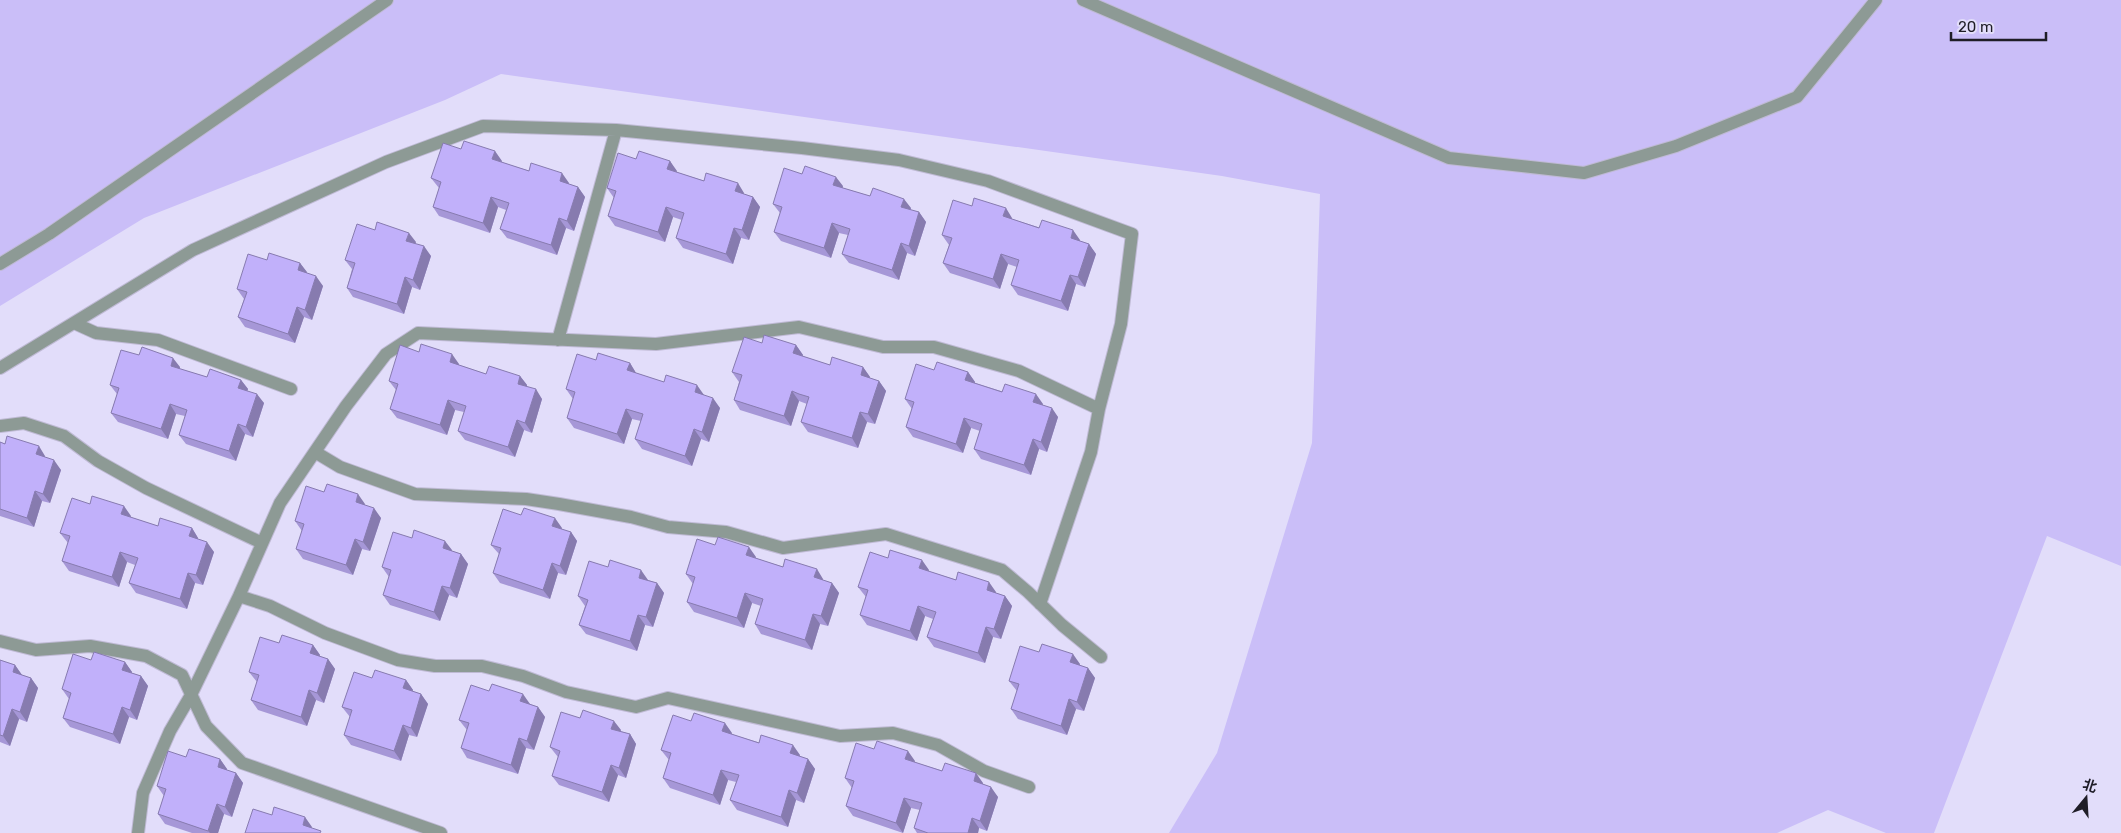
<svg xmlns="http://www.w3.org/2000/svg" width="2121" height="833" font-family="Rubik,'Noto Sans SC',sans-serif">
<rect width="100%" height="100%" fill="#e2ddfa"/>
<path fill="#cabef8" d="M0,0H2121V566L2047,536L1934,833H1886L1828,810L1777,833H1169L1217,753L1312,443L1320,194L1222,176L501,74L445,100L144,218L0,306Z"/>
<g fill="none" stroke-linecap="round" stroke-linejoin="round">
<g stroke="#bfbad4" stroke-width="14">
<path id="minor" d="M1083,0L1449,158L1584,173L1676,146L1797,97L1876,0
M0,264L49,234L387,0
M74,323L96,333L158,340L291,389
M558,340L616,130
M0,368L193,250L386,162L483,126L616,130L802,148L899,160L988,181L1132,234L1121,324L1099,409L1091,452L1040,604
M0,426L24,423L64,436L98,461L146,488L262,543
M315,452L340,467L415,494L526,499L559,504L631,517L668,527L726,532L783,548L886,534L1002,570L1028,592L1062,625L1101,657
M239,596L270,606L325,633L398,660L435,666H482L523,676L566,692L636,707L668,698L840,736L893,733L938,745L984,771L1029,787
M0,641L36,650L90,646L146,656L182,675L206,726L242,763L441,833
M138,833L143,793L170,731L191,695L239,596L280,503L346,406L386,354L418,333L656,344L799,327L883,347H934L1019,371L1099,409"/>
</g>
<use href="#minor" stroke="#8d9a95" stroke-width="12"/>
</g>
<path fill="#a697d7" d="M636,159L670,161L676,172L744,193V194L753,197L760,207L749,240L741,238L733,264L683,248L676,238L682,220L673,217L665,242L615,226L608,216L614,198L607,188Z
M502,161L501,162L569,183V184L578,187L585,197L574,231L566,228L557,255L507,238L500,229L506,210L498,207L490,233L439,216L433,207L439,188L431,178Z
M843,186V188L870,196L911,208L910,210L919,212L926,222L915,256L907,253L899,280L849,263L842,254L848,235L839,233L831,258L781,241L774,232L780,213L773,204Z
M1012,218V219L1080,240V241L1089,244L1096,254L1085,287L1076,284L1068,311L1018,295L1011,285L1017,267L1008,264L1000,289L950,273L943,263L949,245L942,235Z
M416,242L415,243L431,256L420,290L412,287L404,314L353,297L347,288L352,269L345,260Z
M267,260L300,263L307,273L323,286L312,320L304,317L295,343L245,327L238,317L244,299L237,289Z
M762,343L796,345L803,355L802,356L830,365L863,367L870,377V378L879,381L886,391L875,424L867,422L858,448L808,432L801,422L807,404L799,401L791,426L740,410L734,400L739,382L732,372Z
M419,352L459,364V365L486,374L520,376L527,385V387L542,399L532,433L524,430L515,457L465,440L458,431L464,412L455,410L447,435L397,418L390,409L396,390L389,381Z
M139,355L180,367V369L207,377L241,380L248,389L247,391L264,403L253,437L245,434L236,461L186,444L179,435L185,416L176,414L168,439L118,422L111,413L117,394L110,385Z
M596,360L630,363L636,373L704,395L720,408L709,442L701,439L692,466L642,449L635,439L641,421L632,419L624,444L574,428L567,418L573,399L566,389Z
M934,370L968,372L975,382V383L1043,404L1042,405L1058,417L1047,452L1039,449L1031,475L981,459L974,449L980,431L971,428L963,453L913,437L906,427L912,409L905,399Z
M0,442L45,456V457L61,470L50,503L42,501L34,527L0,516Z
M365,504V505L381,518L370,551L362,549L353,575L303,559L296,549L302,531L295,521Z
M131,516L130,517L158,526L192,528L198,538V539L214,552L203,585L195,583L187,609L136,593L129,583L135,565L127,562L119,587L69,571L62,561L68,543L60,533Z
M562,528L561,529L571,532L577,541L566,575L558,573L550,599L500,583L493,573L499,554L491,545Z
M452,550V551L461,554L468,564L457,598L449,595L440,621L390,605L383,595L389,577L382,567Z
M756,557L755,558L823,579V580L832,583L839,593L828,626L820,624L812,650L761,634L755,624L761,606L752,603L744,628L694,612L687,602L693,584L686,574Z
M929,570L928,571L996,592V593L1005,596L1012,606L1001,639L993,637L985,663L934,647L927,637L933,619L925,616L917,641L867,625L860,615L866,597L858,587Z
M648,580L657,583L664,593L653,627L645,625L637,651L586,634L579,625L585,606L578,596Z
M279,643L313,645L320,655L319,656L328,659L335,669L324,703L316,700L307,726L258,710L251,700L257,682L249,672Z
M1039,652L1080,664L1079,665L1088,668L1095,678L1084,711L1076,709L1067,735L1018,719L1011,709L1017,691L1009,681Z
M0,660L15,665L22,675L31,678L38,688L27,722L19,719L10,746L0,742Z
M91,660L125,662L132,672V673L141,676L148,686L137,720L129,717L120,744L70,727L63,718L69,699L62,689Z
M372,678L406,680L413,690L412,691L421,694L428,704L417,737L409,735L401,761L351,745L344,735L350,717L342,707Z
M530,704L538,707L545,717L534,750L526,748L518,774L467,758L461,748L467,730L459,720Z
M580,718L621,730L620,731L630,734L636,744L626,778L618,775L609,802L559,785L552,776L558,757L550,747Z
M732,733L731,734L800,755L799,756L808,759L815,769L804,803L796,800L788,827L737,810L730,800L736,782L728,780L720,805L670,788L663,778L669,760L661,750Z
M186,757L220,759L227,769V770L236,773L243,783L232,817L224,814L218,833H192L165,824L158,814L164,796L157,786Z
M915,761L914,762L983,783V784L998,797L987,831L979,828L978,833H917L914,828L920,810L911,808L903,833L853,816L846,806L852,788L845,778Z"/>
<path fill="#877baf" d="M495,151L502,161L499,169L492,159Z
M670,161L677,171L674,179L667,169Z
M562,173L569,183L567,191L560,181Z
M836,177L843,186L840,194L833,185Z
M738,183L744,193L742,201L735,191Z
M578,187L585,197L574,231L567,221Z
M491,197L498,207L490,233L483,223Z
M753,197L760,207L749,240L742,230Z
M904,199L911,208L908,216L901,207Z
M666,207L673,217L665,242L658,232Z
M1006,208L1012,218L1010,226L1003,216Z
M919,212L926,222L915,256L909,246Z
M559,218L566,228L557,255L551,245Z
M832,223L839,233L831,258L824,248Z
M734,228L741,238L733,264L726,254Z
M1073,230L1080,240L1078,248L1071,238Z
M409,233L416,242L413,250L406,241Z
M901,243L907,253L899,280L892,270Z
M1089,244L1096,254L1085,287L1078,277Z
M424,246L431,256L420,290L413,280Z
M1001,254L1008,264L1000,289L993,279Z
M300,263L307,272L305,280L298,270Z
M1070,275L1076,284L1068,311L1061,301Z
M316,276L323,286L312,320L305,310Z
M405,277L412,287L404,314L397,304Z
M297,307L304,317L295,343L288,334Z
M796,345L803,355L800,363L793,353Z
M452,354L459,364L457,371L450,362Z
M173,358L180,367L178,375L171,366Z
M630,363L636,373L634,380L627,370Z
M863,367L870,377L868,385L861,375Z
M968,372L975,382L972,390L965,380Z
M520,376L527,385L525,393L518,384Z
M241,380L248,389L245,397L238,388Z
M879,381L886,391L875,424L868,414Z
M697,385L704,395L702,402L695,392Z
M536,389L542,399L532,433L525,423Z
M792,391L799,401L791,426L784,416Z
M257,394L264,403L253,437L246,427Z
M1036,394L1043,404L1040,412L1033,402Z
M713,398L720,408L709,442L702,432Z
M448,400L455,410L447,435L440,425Z
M170,404L176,414L168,439L161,429Z
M1052,408L1058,417L1047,452L1041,442Z
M626,409L632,419L624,444L617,434Z
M860,412L867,422L858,448L852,438Z
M964,418L971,428L963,453L956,444Z
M517,420L524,430L515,457L508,447Z
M238,424L245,434L236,461L229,451Z
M694,429L701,439L692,466L685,456Z
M1033,439L1039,449L1031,475L1024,465Z
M39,446L45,456L43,464L36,454Z
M54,460L61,470L50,503L43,494Z
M35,491L42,501L34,527L27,518Z
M358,494L365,504L362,512L356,502Z
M124,506L131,516L128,524L121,514Z
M374,508L381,518L370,551L363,542Z
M555,518L562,528L559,535L552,526Z
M192,528L198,538L196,546L189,536Z
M571,532L577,541L566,575L560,566Z
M355,539L362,549L353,575L346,565Z
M445,541L452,550L450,558L443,548Z
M207,542L214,552L203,585L196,575Z
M749,547L756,557L753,565L746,555Z
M120,552L127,562L119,587L112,577Z
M461,554L468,564L457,598L450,588Z
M922,560L929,570L926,578L919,568Z
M552,563L558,573L550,599L543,590Z
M817,569L823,579L821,587L814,577Z
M641,570L648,580L646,587L639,578Z
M188,573L195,583L187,609L180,599Z
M989,582L996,592L994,600L987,590Z
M657,583L664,593L653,627L646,617Z
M832,583L839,593L828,626L821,616Z
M442,586L449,595L440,621L434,612Z
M745,593L752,603L744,628L737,618Z
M1005,596L1012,606L1001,639L994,629Z
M918,606L925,616L917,641L910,631Z
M813,614L820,624L812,650L805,640Z
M638,615L645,625L637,651L630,641Z
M986,627L993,637L985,663L978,653Z
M313,645L320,655L317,663L310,653Z
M1073,654L1080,664L1077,672L1070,662Z
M328,659L335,669L324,703L317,693Z
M125,662L132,672L129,680L122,670Z
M15,665L22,675L19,682L13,672Z
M1088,668L1095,678L1084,711L1077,702Z
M141,676L148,686L137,720L130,710Z
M31,678L38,688L27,722L20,712Z
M406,680L413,690L410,698L403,688Z
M309,690L316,700L307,726L301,717Z
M421,694L428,704L417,737L411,728Z
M523,694L530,704L527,711L520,701Z
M1069,699L1076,709L1067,735L1061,726Z
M122,707L129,717L120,744L113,734Z
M538,707L545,717L534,750L527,741Z
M12,709L19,719L10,746L3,736Z
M614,721L621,730L618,738L611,729Z
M725,723L732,733L729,741L722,731Z
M403,725L409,735L401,761L394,751Z
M630,734L636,744L626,778L619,768Z
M519,738L526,748L518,774L511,765Z
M793,745L800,755L797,763L790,753Z
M908,751L915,761L912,769L905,759Z
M220,759L227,769L225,777L218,767Z
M808,759L815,769L804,803L797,793Z
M611,765L618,775L609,802L602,792Z
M721,770L728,780L720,805L713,795Z
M236,773L243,783L232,817L225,807Z
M976,773L983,783L980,791L974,781Z
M991,787L998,797L987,831L980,821Z
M789,790L796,800L788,827L781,817Z
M904,798L911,808L903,833L896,823Z
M217,804L224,814L218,833H210L208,831Z
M305,817L312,827L310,833L303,825Z
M972,818L979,828L978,833H968Z"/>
<path fill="#c1b0fa" stroke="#877baf" d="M464,141L495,151L492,159L529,171L531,163L562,173L560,181L578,187L567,221L559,218L551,245L500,229L509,203L491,197L483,223L433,207L441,182L431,178L443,143L461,149Z
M639,151L670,161L667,169L704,181L706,173L738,183L735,191L753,197L742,230L734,228L726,254L676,238L684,213L666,207L658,232L608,216L616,191L607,188L618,153L636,159Z
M805,166L836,177L833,185L870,196L873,188L904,199L901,207L919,212L909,246L901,243L892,270L842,254L850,229L832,223L824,248L774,232L782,207L773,204L784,168L802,174Z
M974,198L1006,208L1003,216L1039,228L1042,220L1073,230L1071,238L1089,244L1078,277L1070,275L1061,301L1011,285L1019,260L1001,254L993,279L943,263L952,238L942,235L953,200L972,206Z
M377,222L409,233L406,241L424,246L413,280L405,277L397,304L347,288L355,263L345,260L357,224L375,230Z
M269,253L300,263L298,270L316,276L305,310L297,307L288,334L238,317L247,292L237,289L248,254L267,260Z
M764,335L796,345L793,353L830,365L832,357L863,367L861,375L879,381L868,414L860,412L852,438L801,422L809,397L799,394L792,391L784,416L734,400L742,375L732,372L744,337L762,343Z
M421,344L452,354L450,362L486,374L489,366L520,376L518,384L536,389L525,423L517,420L508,447L458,431L466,406L448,400L440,425L390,409L398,384L389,381L400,345L419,352Z
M142,347L173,358L171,366L207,377L210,369L241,380L238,388L257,394L246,427L238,424L229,451L179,435L187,410L170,404L161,429L111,413L119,388L110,385L121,350L139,355Z
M598,353L630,363L627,370L664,382L666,375L697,385L695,392L713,398L702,432L694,429L685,456L635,439L643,414L626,409L617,434L567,418L575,392L566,389L577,354L596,360Z
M937,362L968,372L965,380L1002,392L1005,384L1036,394L1033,402L1052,408L1041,442L1033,439L1024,465L974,449L982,424L964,418L956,444L906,427L914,402L905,399L916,364L934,370Z
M7,436L39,446L36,454L54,460L43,494L35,491L27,518L0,509V442L5,444Z
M327,484L358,494L356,502L374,508L363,542L355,539L346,565L296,549L304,524L295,521L306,486L324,492Z
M92,496L124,506L121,514L158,526L160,518L192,528L189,536L207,542L196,575L188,573L180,599L129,583L138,558L120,552L112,577L62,561L70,536L60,533L72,498L90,504Z
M524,508L555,518L552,526L571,532L560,566L552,563L543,590L493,573L501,548L491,545L503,509L521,515Z
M414,530L445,541L443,548L461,554L450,588L442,586L434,612L383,595L391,570L382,567L393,532L412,538Z
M718,537L749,547L746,555L783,567L785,559L817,569L814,577L832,583L821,616L813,614L805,640L755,624L763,599L745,593L737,618L687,602L695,577L686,574L697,539L715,545Z
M890,550L922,560L919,568L956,580L958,572L989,582L987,590L1005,596L994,629L986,627L978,653L927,637L936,612L918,606L910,631L860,615L868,590L858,587L870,552L888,558Z
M610,560L641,570L639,578L657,583L646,617L638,615L630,641L579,625L588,600L578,596L589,561L608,567Z
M282,635L313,645L310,653L328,659L317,693L309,690L301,717L251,700L259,675L249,672L260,637L279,643Z
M1042,644L1073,654L1070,662L1088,668L1077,702L1069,699L1061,726L1011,709L1019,684L1009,681L1020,646L1039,652Z
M94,652L125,662L122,670L141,676L130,710L122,707L113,734L63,718L71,693L62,689L73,654L91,660Z
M0,660L15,665L13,672L31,678L20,712L12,709L3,736L0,735Z
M375,670L406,680L403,688L421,694L411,728L403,725L394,751L344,735L352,710L342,707L354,672L372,678Z
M492,684L523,694L520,701L538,707L527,741L519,738L511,765L461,748L469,723L459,720L471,685L489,691Z
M583,710L614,721L611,729L630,734L619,768L611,765L602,792L552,776L560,751L550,747L561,712L580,718Z
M694,713L725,723L722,731L759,743L761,735L793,745L790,753L808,759L797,793L789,790L781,817L730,800L739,775L721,770L713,795L663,778L671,753L661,750L673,715L691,721Z
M877,741L908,751L905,759L942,771L945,763L976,773L974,781L991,787L980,821L972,818L968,833H928L914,828L922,803L904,798L896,823L846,806L854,781L845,778L856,743L874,749Z
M189,749L220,759L218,767L236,773L225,807L217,804L208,831L158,814L166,789L157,786L168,751L186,757Z
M274,807L305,817L303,825L321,831L320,833H245L253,809L272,815Z"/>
<g transform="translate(2086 798) rotate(18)" stroke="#e2ddfa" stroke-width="4" paint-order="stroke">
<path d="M0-4L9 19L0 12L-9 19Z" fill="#1f1d27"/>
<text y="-8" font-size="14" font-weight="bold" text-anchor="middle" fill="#1f1d27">北</text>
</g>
<path d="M1951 32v8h95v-8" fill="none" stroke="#1f1d27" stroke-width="2.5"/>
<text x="1958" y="32" font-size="15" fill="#1f1d27" stroke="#e2ddfa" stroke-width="4" paint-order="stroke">20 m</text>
</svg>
